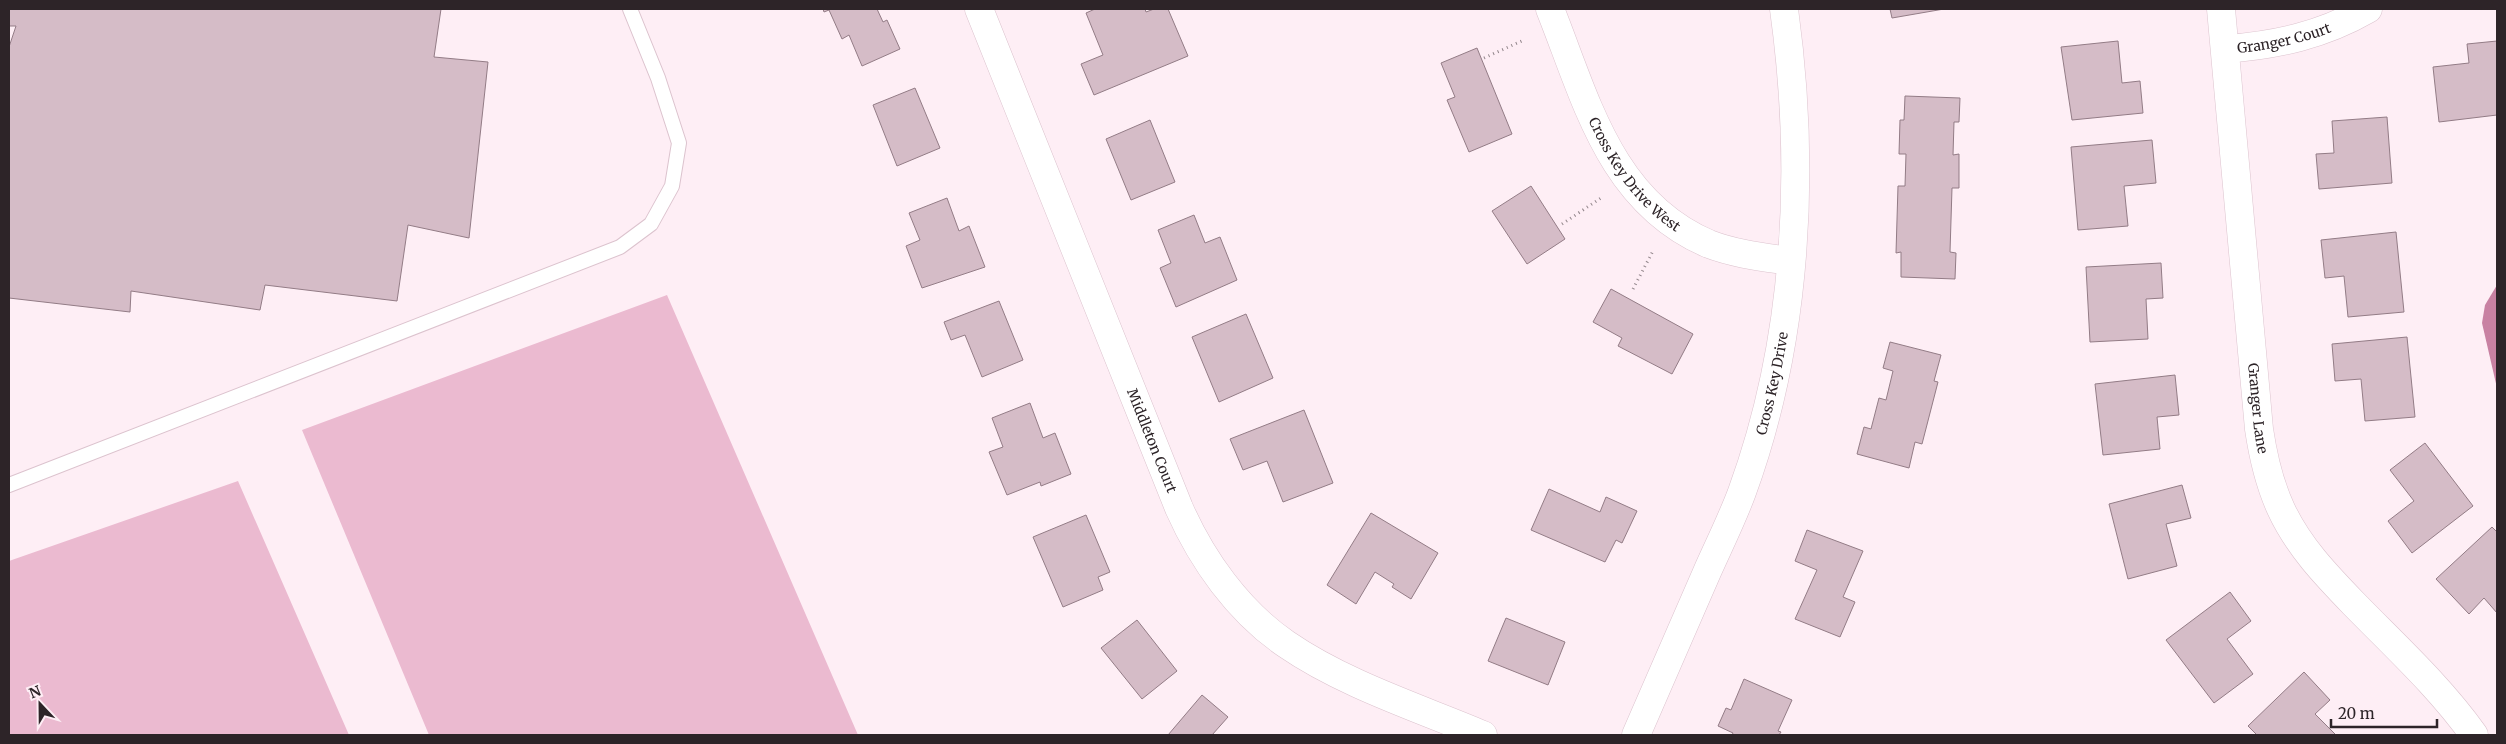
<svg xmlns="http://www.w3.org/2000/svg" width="2506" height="744" font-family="Merriweather,serif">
<rect width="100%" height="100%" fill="#feeef5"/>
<path fill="#ebbad0" d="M667,295L858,735H429L302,430Z
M238,481L349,735H9V561Z"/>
<path fill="#c881a2" d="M2497,285V388L2482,323L2485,305Z"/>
<path fill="#d5bcc7" stroke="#937c86" d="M9,9H441L434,57L488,62L469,238L408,225L397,301L265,285L260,310L131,291L130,312L9,298V47L16,26H9Z
M823,9H877L883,22L887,20L900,49L862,66L849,35L842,39L829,10L824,12Z
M1095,9H1145L1146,12L1154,9H1168L1188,56L1094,95L1081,64L1103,55L1086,13Z
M1890,9H1944L1892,18Z
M2118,41L2122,83L2140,81L2143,113L2072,120L2061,47Z
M2497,41V115L2439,122L2433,67L2469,63L2467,44Z
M1477,48L1512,134L1469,152L1447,100L1455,97L1441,63Z
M915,88L940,148L897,166L873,105Z
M1905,96L1960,98L1959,122H1954L1953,155L1959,154V188H1952L1950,252L1956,253L1955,279L1901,277V252L1896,253L1898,186H1905L1906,154H1899L1900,120H1904Z
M2387,117L2392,183L2319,189L2316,154L2334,153L2332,121Z
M1150,120L1175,182L1131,200L1106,139Z
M2152,140L2156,183L2124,186L2128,226L2078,230L2071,147Z
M1531,186L1565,239L1527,264L1492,211Z
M947,198L959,231L969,226L985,267L922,288L906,246L920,240L909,213Z
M1194,215L1205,243L1220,237L1237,280L1176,307L1160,268L1171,263L1158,230Z
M2396,232L2404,312L2348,317L2344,276L2325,278L2321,240Z
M2161,263L2163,298L2146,299L2148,339L2090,342L2086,267Z
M1611,289L1693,334L1672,374L1618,346L1622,338L1593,322Z
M999,301L1023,360L982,377L965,335L951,340L944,322Z
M1246,314L1273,378L1219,402L1192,337Z
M2407,337L2415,417L2365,421L2361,379L2335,381L2332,344Z
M1890,342L1941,355L1934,381L1938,382L1922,444L1915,442L1909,468L1857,454L1864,427L1871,429L1879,398L1886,400L1893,371L1883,368Z
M2175,375L2179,415L2157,417L2160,449L2103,455L2095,384Z
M1030,403L1043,438L1055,433L1071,474L1041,486L1040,482L1007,495L989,452L1003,447L992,418Z
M1304,410L1333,483L1283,502L1267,461L1243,470L1230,439Z
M2425,443L2473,506L2412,553L2388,521L2414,501L2390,470Z
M2182,485L2191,518L2166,524L2177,566L2128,579L2109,504Z
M1549,489L1600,512L1606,497L1637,511L1622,543L1616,540L1605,562L1531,530Z
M1371,513L1438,553L1411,599L1392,587L1394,584L1375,572L1356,604L1327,585Z
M1086,515L1110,572L1098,577L1103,590L1063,607L1033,537Z
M2492,527L2497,532V613L2484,598L2469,614L2436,579Z
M1807,530L1863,551L1843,597L1855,602L1840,637L1795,619L1817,570L1795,561Z
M2230,592L2251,621L2227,639L2253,674L2214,703L2166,640Z
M1506,618L1565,642L1548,685L1488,661Z
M1137,620L1177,671L1142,699L1101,648Z
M2304,672L2330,700L2315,714L2336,735H2257L2248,726Z
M1744,679L1792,700L1778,731L1781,732L1779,735H1732L1733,733L1718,726L1726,708L1731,710Z
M1202,695L1228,717L1212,735H1168Z"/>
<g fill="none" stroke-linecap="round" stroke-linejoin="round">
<g stroke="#dcc3ce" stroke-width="16">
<path id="lane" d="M9,485L620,247L651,224L672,186L679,143L658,78L630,9"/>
</g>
<g stroke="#dcc3ce" stroke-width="29">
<g id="street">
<path id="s1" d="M979,9L1179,508C1202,560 1238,611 1286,644C1344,684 1419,708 1483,735"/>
<path id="s2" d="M1550,9C1586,99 1610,202 1709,244C1735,254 1763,257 1790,261"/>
<path id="s3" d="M2221,9L2259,429C2263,456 2269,483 2281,509C2298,546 2326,575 2354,604C2395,646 2440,687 2474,735"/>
<path id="s4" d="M2226,49C2277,45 2323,35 2368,9"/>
<path id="s5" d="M1636,735C1660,681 1683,626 1707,572C1719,545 1732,519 1742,492C1798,339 1806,168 1784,9"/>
</g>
</g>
<path stroke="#92868b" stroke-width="3" stroke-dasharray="1 4" stroke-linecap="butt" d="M1484,58L1524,40
M1562,224L1601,198
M1633,289L1653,251"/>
<use href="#lane" stroke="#fff" stroke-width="14"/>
<use href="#street" stroke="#fff" stroke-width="28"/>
</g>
<g text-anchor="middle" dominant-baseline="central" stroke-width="4.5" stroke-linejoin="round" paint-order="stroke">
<g font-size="14" fill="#2d2428" stroke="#feeef5">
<text stroke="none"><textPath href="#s4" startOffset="59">Granger Court</textPath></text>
<text stroke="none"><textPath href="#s2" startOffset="188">Cross Key Drive West</textPath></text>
<text stroke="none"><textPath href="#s5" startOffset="378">Cross Key Drive</textPath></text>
<text stroke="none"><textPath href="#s3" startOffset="401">Granger Lane</textPath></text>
<text stroke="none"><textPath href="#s1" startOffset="465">Middleton Court</textPath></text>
</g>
</g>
<rect width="2506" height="744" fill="none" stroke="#2d2428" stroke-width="20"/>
<g transform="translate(40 704) rotate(338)" stroke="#feeef5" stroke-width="4" paint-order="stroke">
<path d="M0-4L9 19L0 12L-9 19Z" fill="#2d2428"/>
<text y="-8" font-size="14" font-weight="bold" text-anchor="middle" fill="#2d2428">N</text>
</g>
<path d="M2331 719v8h106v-8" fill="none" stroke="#2d2428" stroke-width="2.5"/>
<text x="2338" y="719" font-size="15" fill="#2d2428" stroke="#feeef5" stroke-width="4" paint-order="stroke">20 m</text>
</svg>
